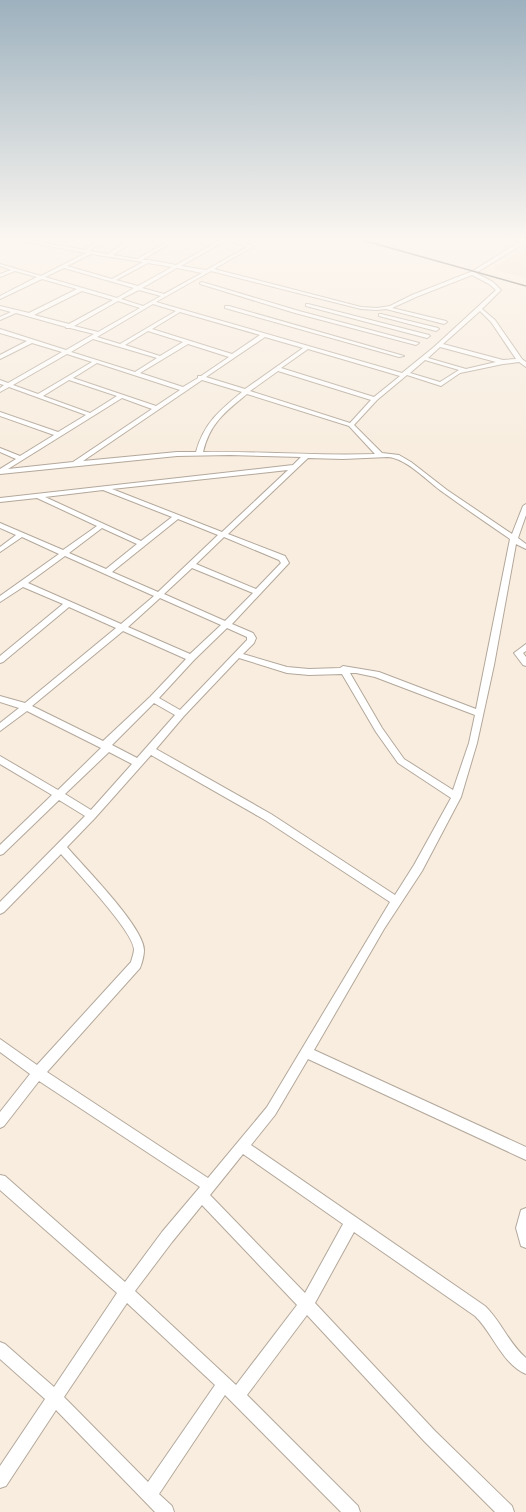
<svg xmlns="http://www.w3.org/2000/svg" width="526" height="1512" font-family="'Times New Roman',serif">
<rect width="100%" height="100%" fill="#f8eddf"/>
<path fill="#f1e1cd" d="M526,245V278L493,269Z"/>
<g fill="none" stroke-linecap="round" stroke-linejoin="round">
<g stroke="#b3a89b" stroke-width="2">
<path id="street" d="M16,240H28L85,250L99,240H105L89,251L108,254L129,240H135L113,255L137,259L170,240H176L142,260H149L176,265L221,240H227L181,266L206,270L247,247L228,240H235L250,245L258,240H264L214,269L361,307L377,308L390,306L412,295L473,271L522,240H526V242L476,273L493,282L501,290L482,309L495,320L522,359L526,362V367L519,362L503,364L460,373L441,386L407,375L377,400L354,425L382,453L399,455L411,462L447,490L512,534L523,506L526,504V515L518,538L526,544V549L516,544L494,665L477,743L461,797L422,871L384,929L314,1050L526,1147V1160L308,1059L275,1115L251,1145L485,1306C501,1321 509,1344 526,1358V1374C502,1364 493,1333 475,1316L354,1232L315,1303L435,1431L512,1506L514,1512H495L424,1441L307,1315L247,1395L358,1506L360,1512H341L225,1395L159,1494L172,1506L174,1512H155L56,1410L6,1486L0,1488V1466L45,1399L0,1359V1342L5,1344L54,1387L117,1293L0,1190V1175L5,1176L125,1282L162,1232L200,1187L39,1081L4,1126L0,1128V1112L30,1074L0,1052V1039L37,1065L131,962C132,958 134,953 134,949C133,931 75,870 61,854L4,912L0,914V902L85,816L59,800L3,854L0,855V845L52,795L0,764V756L58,790L101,748L27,711L0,731V723L19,708L0,702V696L25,703L116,628L69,607L3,662L0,663V656L63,604L23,587L0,602V596L59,554L22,537L0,552V547L16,535L0,528V523L63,550L97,526L37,498L0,502V498L293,465L301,457L230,455L177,456L0,474V469L16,459L0,452V448L20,456L54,435L0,416V412L58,432L86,415L9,387L0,392V388L4,385L0,384V380L8,383L62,352L32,343L0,359V355L27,341L0,333V329L66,350L94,334L70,328H66V327L16,313L0,320V317L11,312L0,309V306L29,313L77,289L42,279L0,299V296L37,277L15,271L0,277V274L11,270L0,266V264L41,276L86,253ZM91,254L143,262L112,279L67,266ZM148,263L172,267L138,286L116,280ZM64,268L134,288L117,298L45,277ZM177,268L202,273L164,294L142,288ZM211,271L361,309L377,310L386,309L444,324L447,322L446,321L392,308L416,297L472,275L489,284L496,290L434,347L402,373L156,302ZM139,290L161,296L143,306L121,299ZM82,291L113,300L69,324L34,315ZM118,301L140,308L98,332L74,326ZM153,304L176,311L120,344L97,337ZM480,311L491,322L516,359L503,360L443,344ZM180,312L260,335L232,354L152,329ZM148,331L183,342L160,356L125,345ZM265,337L303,348L245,389L206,377ZM93,339L157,358L135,372L71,352ZM188,344L229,357L201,376H198V378L183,387L140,373ZM440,347L496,362L466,369L428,358ZM308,349L400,376L374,397L281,368ZM67,354L92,362L38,394L13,385ZM425,360L459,370L440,382L410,373ZM97,363L180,390L156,406L73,378ZM278,371L371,400L350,423L250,391ZM69,380L117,396L90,413L43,396ZM202,380L242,392C220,410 204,423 196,452H177L83,461ZM247,394L349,426L375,454C318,456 260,451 203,452C210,423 225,412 247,394ZM122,398L152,409L73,462L8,469ZM388,457C408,459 428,482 444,493C466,509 488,524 510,539L476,709L379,672L343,666L340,668L309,669L287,667L243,654L254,643L256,638L253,633L232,624L289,563L285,556L228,534L308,458L343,459ZM288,470L222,532L112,489ZM103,490L172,517L141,541L45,497ZM178,519L218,535L158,592L112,572ZM102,528L137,544L106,569L69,553ZM224,537L279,560L281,563L256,589L196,564ZM65,556L154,596L121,624L28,583ZM192,568L253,593L225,621L164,594ZM160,598L221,625L190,654L128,627ZM227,628L247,637V640L180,710L159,698L194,660ZM123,631L186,659L150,697L103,741L32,706ZM239,658L287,673L309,675L342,674L376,732L398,763L451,798L414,865L395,895L271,814L156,749L184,716ZM350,673H356L375,677L475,715L469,743L453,790L404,759L382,728ZM154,703L175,715L137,758L112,745ZM109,752L132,764L91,810L65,794ZM151,755L265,820L390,902L267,1107L208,1178L47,1072L140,968C142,963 144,955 144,950C144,927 83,866 67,847L95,818ZM243,1154L343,1224L305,1293L210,1195ZM202,1205L297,1305L236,1385L135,1291L172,1242ZM127,1303L215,1385L148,1482L64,1397Z
M202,282L299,311L419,343L416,345L295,313L200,284V283Z
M308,304L429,335L430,336L427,338L306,306V304Z
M225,306H229L404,356L399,357L225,308Z
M381,314L438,328L439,329L436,331L379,316V314Z
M526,644V651L523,653L526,657V666L523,665L514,653Z
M526,1208V1248L521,1246L516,1228L521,1210Z"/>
</g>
<use href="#street" fill="#fff" fill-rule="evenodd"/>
<path stroke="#3c3731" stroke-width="1.5" d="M362,240L526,286"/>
</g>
<linearGradient id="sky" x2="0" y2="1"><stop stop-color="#9db1be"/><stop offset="0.53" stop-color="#fcf7f1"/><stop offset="1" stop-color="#fcf7f1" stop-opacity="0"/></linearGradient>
<rect width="526" height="452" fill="url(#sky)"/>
</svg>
